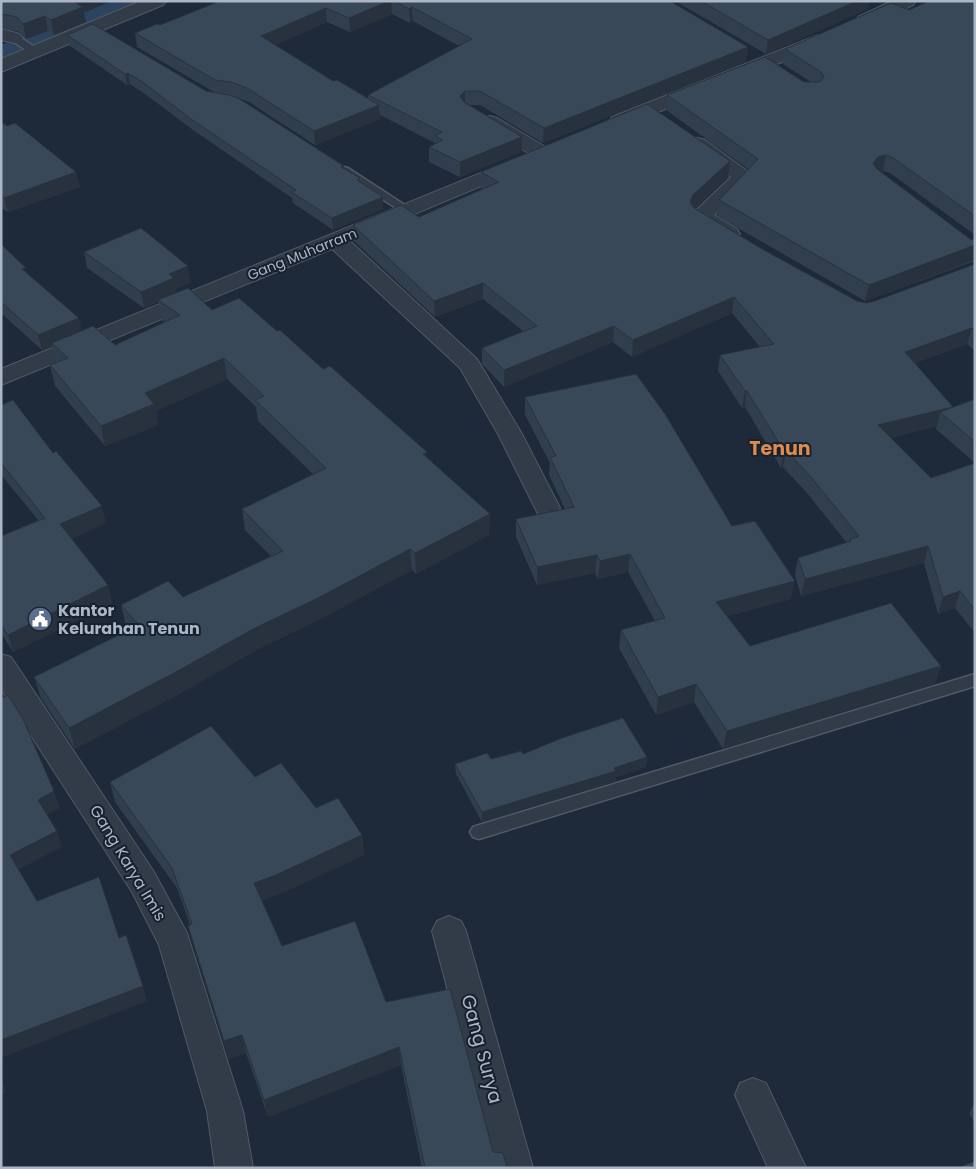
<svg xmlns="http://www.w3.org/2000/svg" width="976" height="1169" font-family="Poppins,sans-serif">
<rect width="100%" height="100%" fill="#1e2a39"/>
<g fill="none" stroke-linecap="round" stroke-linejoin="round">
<path fill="#2d4460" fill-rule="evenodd" d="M112,1H144L141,6L1,60V45Z"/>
<g stroke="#4f5967" stroke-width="3">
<path id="lane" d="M14,35L18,36L42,52L33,54L10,40L9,38Z
M344,167L348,168L414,211L412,213H404L340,172L338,170Z
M975,674V686L479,839L473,837L470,832L473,827L479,825Z"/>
</g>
<g stroke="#4f5967" stroke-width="2">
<path id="street" d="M141,1H166L163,5L1,72V59Z
M892,1H916L913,5L870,25H858L855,21L858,17Z
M1,29L20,34L23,38L20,42L14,43L1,40Z
M818,35L824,37L827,41L824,45L626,125H612L609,121L612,117Z
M490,116L497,118L549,149L552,153L549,157L542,159L535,157L483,126L480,122L483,118Z
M698,138L705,140L754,176L714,215L737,229L740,234L737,239C720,243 707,229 693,221L690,216L731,177L691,148L688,144L691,140Z
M515,159L522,161L525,165L522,169L350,241L477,359L522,434L560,508L556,514L547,517L538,514L498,434L460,368L332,249L1,385V369Z
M1,654L11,657L154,872L187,933L243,1111L253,1168H215L207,1111L159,945L132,892L1,689Z
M449,916L461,921L466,931L533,1168H495L432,931L437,921Z
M753,1078L766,1083L806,1168H768L735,1095L740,1083Z"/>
</g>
<use href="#lane" fill="#323c49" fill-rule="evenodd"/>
<use href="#street" fill="#323c49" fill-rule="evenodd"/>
</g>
<path fill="#313e4d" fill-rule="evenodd" d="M1,1L84,12L86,22L54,35L48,31L26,39L20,32L1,28Z
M220,1H670L746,62L543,143L480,105H469L522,152L460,177L429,162V147L435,144V143L380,115V119L315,145L249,102L232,96L344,166L345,169L360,183L383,197V209L333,230L293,203L292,198L193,130L145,94L130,84L127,85L70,46L67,35L206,91L214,92L137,47L135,33L160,25ZM392,14L410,23L413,21L459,46L368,95V98L333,81L275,45L327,22L350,32Z
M675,1H870L868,9L766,54Z
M975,1V235L890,173L883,171L881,172L970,239L975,240V261L865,301L717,216L719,200L748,169L666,110L667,95L804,82H811L783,64L785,49L909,10Z
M1,122L76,172L80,187L8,212L1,208Z
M730,161L728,177L695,208L762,249L857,301L866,303L875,301L975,264V351L967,344L915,363L953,407L975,399V633L955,608L938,614L924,563L801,596L795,575L798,558L847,543L807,493L783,467L781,468L745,407L742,408L718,371L720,355L760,347L732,313L632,357L613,342L504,387L482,364V348L523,331L483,299L435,317L354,241L353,225L419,217L482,189L481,188V172ZM937,426L936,429L975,463L931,478L890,438Z
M1,244L27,273L82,331L115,345L165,322L162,321L158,302L144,308L87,268L84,252L191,282L176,289V293L212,310L277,331L323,369L427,452V459L489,535L416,574L412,570L320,619L258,649L179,694L75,749L41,698L34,677L129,630L126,626L121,605L183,597L271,556L245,530L242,509L313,474L258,421L256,407L227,379L156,411L158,425L105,446L55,386L50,365L56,362L52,346L42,350L3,315L1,316Z
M525,397L732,526L791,599L727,616L750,646L941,666L935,684L723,749L694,702L656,715L619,648L621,630L655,621L628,572L598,579L595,573L537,585L516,537V519L565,509L549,475L550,463L525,415Z
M1,405L106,523L71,539L108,585L112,603L13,652L1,633V536L38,520L3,477L1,478Z
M523,754L647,757L646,767L616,777L615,782L482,822L456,774L455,764Z
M255,777L316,808L362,835L364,855L280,894L262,900L282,946L386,1002L493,1152L507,1168H422L401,1065L268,1117L246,1053L229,1059L193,944L188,926L190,925L177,888L115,802L110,782Z
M975,1101V1123L969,1114Z"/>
<path fill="#28323e" d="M72,1H112L84,12L86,22L54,35L51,20Z
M389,1H391L392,14L350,32L349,18Z
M857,1H870L868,9L766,54L768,40Z
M412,7L413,21L410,23L409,9Z
M326,8L327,22L263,50L261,36Z
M45,16L48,31L26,39L23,24Z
M748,47L746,62L543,143L544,128Z
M128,73L130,84L127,85L125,74Z
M465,91V105L460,96Z
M379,105L380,119L315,145L314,131Z
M522,137V152L460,177V162Z
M886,155L883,171L874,173L873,163L878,157Z
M730,161L728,177L691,211L690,202L693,195Z
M76,172L80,187L8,212L4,198Z
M383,197V209L333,230L332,218Z
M975,245L974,260L865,301L869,285Z
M188,266L191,282L176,289L177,294L158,300V302L144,308L141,292L169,274Z
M483,283V299L435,317L434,301Z
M734,297L732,313L632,357L633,340Z
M79,318L82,333L52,343V346L42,350L38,335Z
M614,326L613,342L504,387V370Z
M972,328L967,344L901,368L905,352Z
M224,358L227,379L156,411L158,425L105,446L101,426L145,393Z
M745,391H747L745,407L742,408Z
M953,407L950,420L940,412L937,426L874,442L878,425Z
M786,450L783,467L781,468L784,451Z
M427,452L428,473L423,454Z
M1,470L3,477L1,478Z
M102,506L106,523L65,542L60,524Z
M490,514L489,535L416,574L415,553Z
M928,546L924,563L801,596L805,579Z
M410,549L412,570L320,619L258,649L179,694L75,749L69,728L255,628Z
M630,554L628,572L598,579L600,561Z
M597,555L595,573L537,585V567Z
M795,581L791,599L714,620L716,602Z
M108,585L112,603L13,652L8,635Z
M960,591L955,608L938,614L943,597Z
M941,666L935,684L723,749L727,731Z
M696,684L694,702L656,715L658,697Z
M647,757L646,767L616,777L615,782L482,822V812Z
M54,791L60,808L44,816L38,800Z
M57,831L62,847L16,871L10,855Z
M362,835L364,855L280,894L258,902L254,883Z
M143,986L147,1001L1,1058V1040Z
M242,1035L246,1053L229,1059L224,1041Z
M399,1047L401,1065L268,1117L264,1100Z
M1,1075L6,1092L1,1094Z"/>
<path fill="#394859" stroke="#28323e" d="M1,1H73L83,7L51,20L45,16L23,24L17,17L1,14Z
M220,1H389L349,18L326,8L261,36L333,81L337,80L379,105L314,131L247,88L231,82L215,80L135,33L157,24L160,25Z
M394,1H670L748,47L544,128L480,91H465L460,96L464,102L522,137L460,162L429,147L443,140L435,136L442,132L368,95L472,39L412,7L409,9Z
M701,1H857L768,40Z
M929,1H975V216L893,158L886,155L878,157L873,163L877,169L970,239L975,240V245L869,285L719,200L758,159L667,95L765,57L804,82H820L824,77L821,72L785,49L891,3L909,10Z
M93,24L206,91L229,95L238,98L344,166L341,167L360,178L357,180L383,197L332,218L291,192L296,190L191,119L144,83L128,73L125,74L67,35Z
M647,104L730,161L693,195L690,202L694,208L762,249L857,301L866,303L875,301L975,264V330L972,328L905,352L953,407L878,425L931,478L975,463V610L960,591L943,597L928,546L805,579L798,558L851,541L849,540L859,536L810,476L786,450L784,451L747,391H745L720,355L774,344L734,297L633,340L614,326L504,370L482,348L537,326L483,283L434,301L353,225L401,205L419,217L499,182L481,172Z
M1,122L7,126L15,123L76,172L4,198L1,195Z
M141,228L188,266L169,274L174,278L141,292L84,252Z
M1,244L26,268L22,269L79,318L38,335L1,302Z
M188,288L212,310L239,298L277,331L280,330L323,369L330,366L427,452L423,454L490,514L415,553L410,549L318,598L255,628L174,673L69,728L34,677L139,625L121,605L168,581L183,597L283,551L242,509L326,468L255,400L264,396L224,358L145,393L154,404L101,426L50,365L68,358L52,343L93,326L115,345L180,315L158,300Z
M636,374L665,414L732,526L755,521L795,581L716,602L750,646L891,603L941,666L727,731L696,684L658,697L621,630L665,618L630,554L600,561L597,555L537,567L516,519L574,507L550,457L556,456L525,397Z
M975,399V442L940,412Z
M13,400L53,453L56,451L102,506L60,524L108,585L8,635L1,625V536L45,518L1,463V405Z
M8,695L23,719L54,791L38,800L57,831L10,855L37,901L99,877L119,938L126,935L143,986L1,1040V698Z
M623,718L647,757L614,768L616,771L482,812L455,764L487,753L491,759L521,751L523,754L562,738Z
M211,726L255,777L281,763L316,808L338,798L362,835L276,875L254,883L282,946L355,921L386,1002L450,989L493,1152L503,1153L507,1168H425L399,1047L264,1100L242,1035L224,1041L188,926L192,924L172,868L110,782Z
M975,1161V1168H957Z"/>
<defs>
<g id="civic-disc" transform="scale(1.25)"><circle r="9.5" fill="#5c6f8a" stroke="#17212e"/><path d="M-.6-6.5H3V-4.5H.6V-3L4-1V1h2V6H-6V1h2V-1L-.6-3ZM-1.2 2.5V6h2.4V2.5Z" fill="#fff"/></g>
</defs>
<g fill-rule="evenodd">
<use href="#civic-disc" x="40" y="619"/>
</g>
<g text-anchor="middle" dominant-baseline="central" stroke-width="4" stroke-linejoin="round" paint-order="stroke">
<g font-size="14" fill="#abb6c6" stroke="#17212e">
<text transform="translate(302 254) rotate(-22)">Gang Muharram</text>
</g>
<g font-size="16" font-weight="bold" fill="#abb6c6" stroke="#17212e" text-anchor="start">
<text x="58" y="610">Kantor<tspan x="58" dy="18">Kelurahan Tenun</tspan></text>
</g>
<g font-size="16" fill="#abb6c6" stroke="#17212e">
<text transform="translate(128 863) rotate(59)">Gang Karya Imis</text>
</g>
<g font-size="19" font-weight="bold" fill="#de8b4f" stroke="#17212e">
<text x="780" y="448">Tenun</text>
</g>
<g font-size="19" fill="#abb6c6" stroke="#17212e">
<text transform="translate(482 1049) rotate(75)">Gang Surya</text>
</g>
</g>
<rect width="976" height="1169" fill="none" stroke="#abb6c6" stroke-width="5"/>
</svg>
